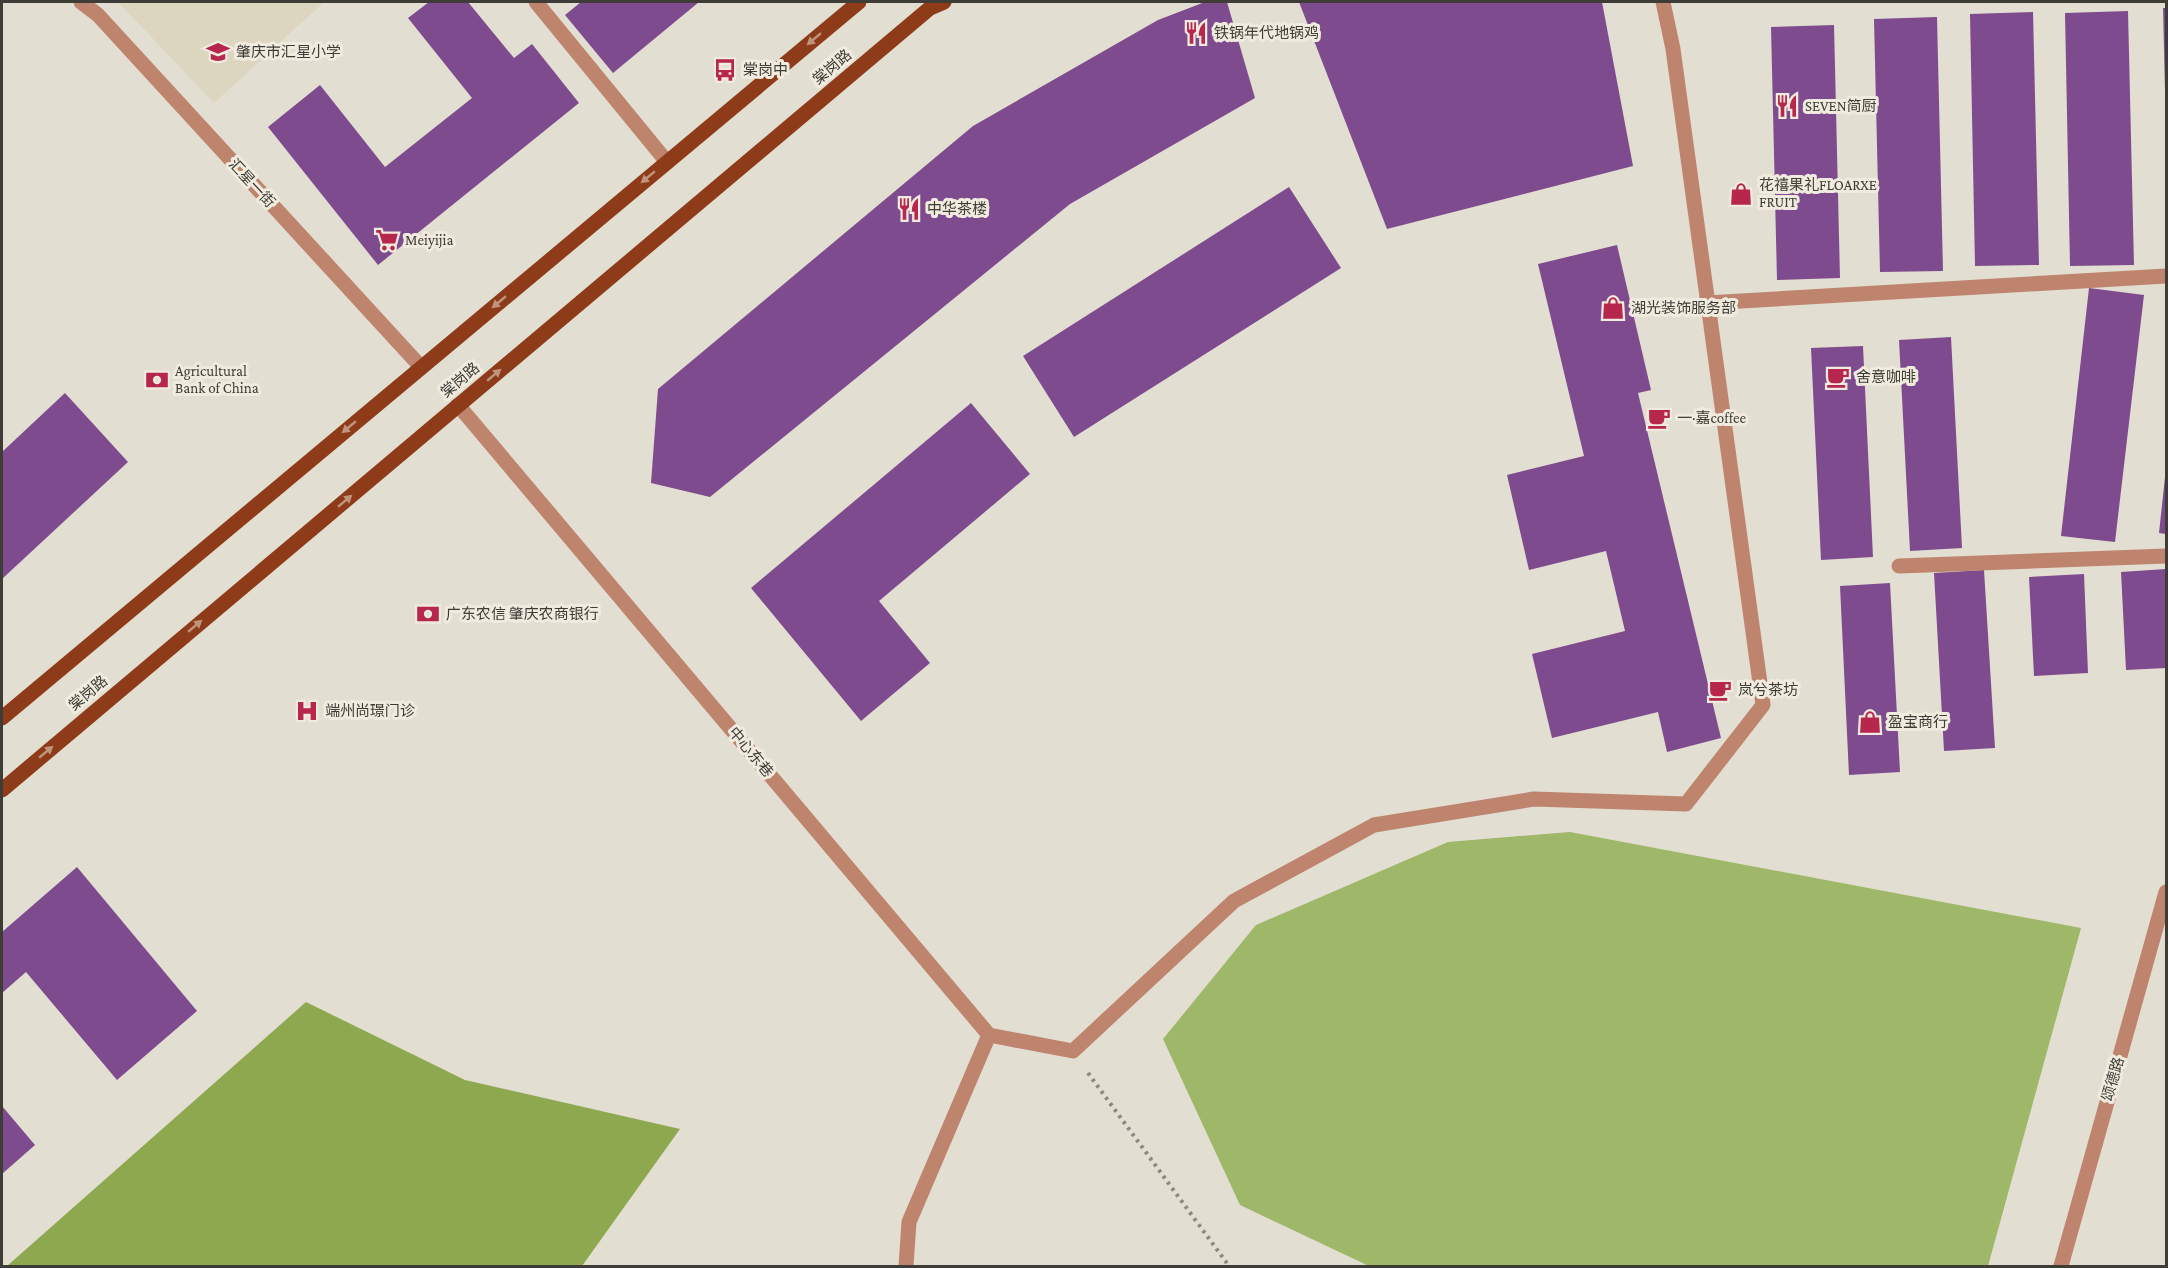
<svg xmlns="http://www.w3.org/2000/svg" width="2168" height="1268" font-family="'Crimson Pro','Noto Sans SC',serif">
<rect width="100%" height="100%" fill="#e2ded1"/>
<path fill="#dcd6c1" d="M118,2H324L214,103Z"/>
<path fill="#9eb769" d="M1570,832L2081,928L1988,1266H1369L1240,1205L1163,1039L1256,925L1448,842Z"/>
<path fill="#8ea850" d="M306,1002L465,1080L680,1129L582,1266H7Z"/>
<path fill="#7f4b8f" d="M429,2H468L514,58L532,44L579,103L378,265L268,127L320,85L385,167L472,98L408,18Z
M581,2H699L613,73L565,15Z
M1205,2H1227L1255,98L1070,204L710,497L651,483L658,389L973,126L1158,20Z
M1299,2H1602L1633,166L1387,229Z
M2163,8H2166V91H2165Z
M2128,11L2134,265L2070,266L2065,13Z
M2033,12L2039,265L1975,266L1970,14Z
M1937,17L1943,271L1880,272L1874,19Z
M1834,25L1840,278L1777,280L1771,27Z
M1289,187L1341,268L1074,437L1023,356Z
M1617,245L1651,390L1638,393L1721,738L1667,752L1658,712L1552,738L1532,654L1625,631L1606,551L1529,570L1507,475L1584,456L1538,264Z
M2089,288L2144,295L2115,542L2061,536Z
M1951,337L1962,548L1910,551L1899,340Z
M1863,346L1873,557L1821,560L1811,348Z
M65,393L128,462L2,579V452Z
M971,403L1030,474L879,601L930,663L861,721L751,588Z
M2165,477H2166V534L2159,533Z
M2166,569V668L2126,670L2121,572Z
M1984,570L1995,748L1944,751L1934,573Z
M2084,574L2088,673L2034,676L2029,577Z
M1890,583L1900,772L1849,775L1840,586Z
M77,867L197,1011L117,1080L26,972L2,993V932Z
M2,1106L35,1145L2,1174Z"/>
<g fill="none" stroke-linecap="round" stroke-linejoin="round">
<path stroke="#8b887f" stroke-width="4" stroke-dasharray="3 4.5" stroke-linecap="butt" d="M1088,1073L1229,1266"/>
<path stroke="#bf846e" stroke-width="15" d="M81,2L98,15L421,367
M536,2L667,162
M1707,303L2166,276
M458,405L989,1035L1073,1051L1234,901L1374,825L1534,799L1686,804L1763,705L1673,49L1663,2
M1899,566L2166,556
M906,1266L909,1222L989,1035
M2061,1266L2166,892"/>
<path stroke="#8e3b1a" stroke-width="15" d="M2,718L859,2
M2,790L930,8L944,2"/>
</g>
<defs><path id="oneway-solid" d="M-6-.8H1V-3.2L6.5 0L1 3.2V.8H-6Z" transform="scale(1.5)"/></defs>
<g fill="#bf937c">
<use href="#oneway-solid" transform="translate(814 39) rotate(140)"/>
<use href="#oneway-solid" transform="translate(648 177) rotate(140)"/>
<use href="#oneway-solid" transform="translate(499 302) rotate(140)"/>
<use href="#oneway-solid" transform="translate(494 375) rotate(-40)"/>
<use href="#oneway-solid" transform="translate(349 427) rotate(140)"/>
<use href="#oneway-solid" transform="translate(345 501) rotate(-40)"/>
<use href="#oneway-solid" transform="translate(195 626) rotate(-40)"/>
<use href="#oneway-solid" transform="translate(46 752) rotate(-40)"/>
</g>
<defs>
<g id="restaurant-bare" transform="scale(1.8)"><path d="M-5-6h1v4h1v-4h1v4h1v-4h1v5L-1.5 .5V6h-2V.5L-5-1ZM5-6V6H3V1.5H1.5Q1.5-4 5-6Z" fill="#b7264c" stroke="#f0ebde" stroke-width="2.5" paint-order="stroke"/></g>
<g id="school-bare" transform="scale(1.8)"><path d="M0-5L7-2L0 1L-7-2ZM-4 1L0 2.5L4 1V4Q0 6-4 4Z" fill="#b7264c" stroke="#f0ebde" stroke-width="2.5" paint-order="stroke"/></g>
<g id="bus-bare" transform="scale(1.8)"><path d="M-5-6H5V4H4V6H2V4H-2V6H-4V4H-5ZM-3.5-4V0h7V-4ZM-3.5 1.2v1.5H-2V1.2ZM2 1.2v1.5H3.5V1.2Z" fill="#b7264c" stroke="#f0ebde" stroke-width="2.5" paint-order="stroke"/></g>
<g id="shop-bare" transform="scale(1.8)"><path d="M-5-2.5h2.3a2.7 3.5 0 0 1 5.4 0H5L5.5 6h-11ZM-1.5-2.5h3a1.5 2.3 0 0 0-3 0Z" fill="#b7264c" stroke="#f0ebde" stroke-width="2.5" paint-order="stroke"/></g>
<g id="supermarket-bare" transform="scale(1.8)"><path d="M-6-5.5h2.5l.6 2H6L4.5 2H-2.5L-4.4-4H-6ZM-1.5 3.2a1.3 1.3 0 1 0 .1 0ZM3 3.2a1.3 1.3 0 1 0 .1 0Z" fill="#b7264c" stroke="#f0ebde" stroke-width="2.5" paint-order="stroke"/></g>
<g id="cafe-bare" transform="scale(1.8)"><path d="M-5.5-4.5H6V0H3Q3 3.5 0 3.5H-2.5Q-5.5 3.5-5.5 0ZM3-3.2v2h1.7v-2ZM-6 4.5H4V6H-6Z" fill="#b7264c" stroke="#f0ebde" stroke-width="2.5" paint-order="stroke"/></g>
<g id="bank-bare" transform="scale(1.8)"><path d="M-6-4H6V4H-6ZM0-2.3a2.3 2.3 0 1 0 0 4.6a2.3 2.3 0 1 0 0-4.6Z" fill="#b7264c" stroke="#f0ebde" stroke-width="2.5" paint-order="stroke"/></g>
<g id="hospital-bare" transform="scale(1.8)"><path d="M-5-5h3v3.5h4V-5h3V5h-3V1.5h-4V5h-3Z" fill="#b7264c" stroke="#f0ebde" stroke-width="2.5" paint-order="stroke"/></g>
</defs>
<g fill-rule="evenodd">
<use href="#restaurant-bare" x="1196" y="33"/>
<use href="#school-bare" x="218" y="52"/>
<use href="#bus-bare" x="725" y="70"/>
<use href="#restaurant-bare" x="1787" y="106"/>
<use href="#shop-bare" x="1741" y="194"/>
<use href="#restaurant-bare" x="909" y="209"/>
<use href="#supermarket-bare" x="387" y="240"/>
<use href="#shop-bare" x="1613" y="308"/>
<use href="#cafe-bare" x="1838" y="377"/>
<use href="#bank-bare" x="157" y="380"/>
<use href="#cafe-bare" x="1659" y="418"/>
<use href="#bank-bare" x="428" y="614"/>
<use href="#cafe-bare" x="1720" y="690"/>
<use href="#hospital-bare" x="307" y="711"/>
<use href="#shop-bare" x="1870" y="722"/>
</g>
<g text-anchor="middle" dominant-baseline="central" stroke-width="6" stroke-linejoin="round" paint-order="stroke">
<g font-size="15" fill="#3e3c37" stroke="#f0ebde" text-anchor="start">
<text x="1214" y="33">铁锅年代地锅鸡</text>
<text x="236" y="52">肇庆市汇星小学</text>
<text x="743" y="70">棠岗中</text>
<text x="1805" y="106">SEVEN简厨</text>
<text x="1759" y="185">花禧果礼FLOARXE<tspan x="1759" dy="17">FRUIT</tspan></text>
<text x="927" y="209">中华茶楼</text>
<text x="405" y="240">Meiyijia</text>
<text x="1631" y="308">湖光装饰服务部</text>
<text x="175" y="371">Agricultural<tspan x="175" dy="17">Bank of China</tspan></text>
<text x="1856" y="377">舍意咖啡</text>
<text x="1677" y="418">一·嘉coffee</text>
<text x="446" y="614">广东农信 肇庆农商银行</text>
<text x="1738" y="690">岚兮茶坊</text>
<text x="325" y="711">端州尚璟门诊</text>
<text x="1888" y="722">盈宝商行</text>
</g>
<g font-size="15" fill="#3e3c37" stroke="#f0ebde">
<text transform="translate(832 67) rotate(-40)">棠岗路</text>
<text transform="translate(252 183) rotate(47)">汇星一街</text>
<text transform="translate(460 380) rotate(-40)">棠岗路</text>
<text transform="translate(88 693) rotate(-40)">棠岗路</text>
<text transform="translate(751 752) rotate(50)">中心东巷</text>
<text transform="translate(2113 1079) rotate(-74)">颂德路</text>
</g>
</g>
<rect width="2168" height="1268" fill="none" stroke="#3e3c37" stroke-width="6"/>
</svg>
